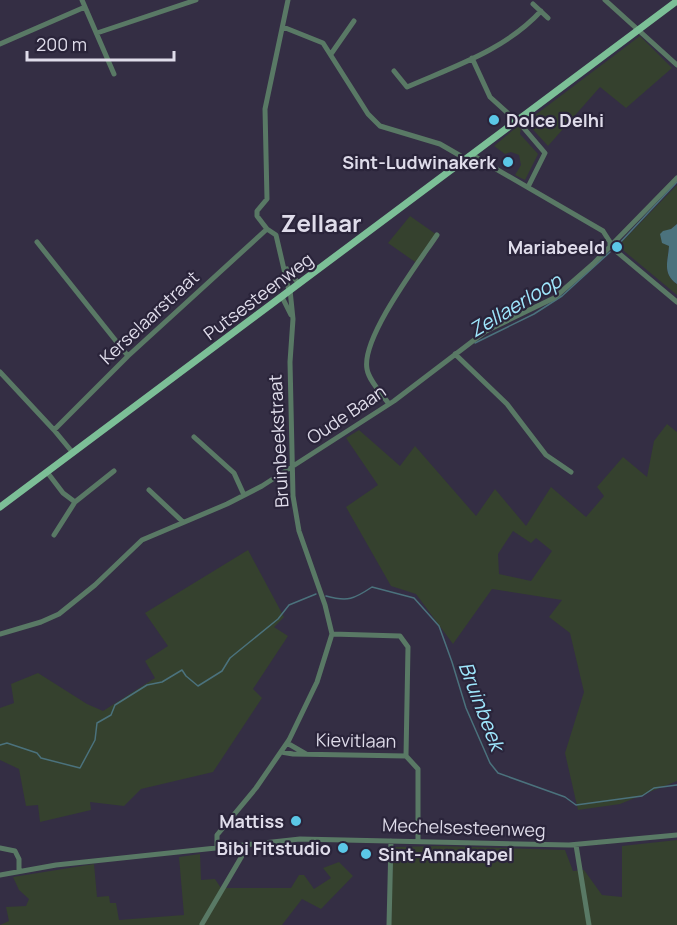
<svg xmlns="http://www.w3.org/2000/svg" width="677" height="925" font-family="Manrope,sans-serif">
<rect width="100%" height="100%" fill="#342e44"/>
<path fill="#35412e" fill-rule="evenodd" d="M640,36L672,68L626,108L600,87L548,146L526,122Z
M518,126L521,129L520,134L538,154L525,180L515,175L521,165L519,155L511,152L505,154L494,146Z
M677,185V224L671,229L666,244L669,246C668,262 662,273 677,284V295L618,246Z
M410,216L437,235L418,264L388,243Z
M667,424L677,432V781L620,804L578,810L565,753L584,692L570,633L549,617L562,600L492,589L453,644L416,594L391,586L346,507L378,485L346,438L359,430L400,466L415,446L476,516L495,489L526,526L551,487L586,517L604,496L597,487L623,457L647,477L654,441ZM513,531L531,543L536,538L552,551L531,581L499,574L498,554Z
M248,550L284,617L274,627L288,636L253,689L262,698L213,772L141,789L124,806L90,802L91,810L40,822L38,805L26,806L19,769L0,760V708L14,703L11,684L38,673L87,704L103,711L155,678L145,661L168,646L145,613Z
M677,840V925H391L393,847L441,846L565,850L573,871L584,870L602,895L622,897V846Z
M200,854L201,880L215,879L221,888H291L299,875H304L314,889L331,878L323,868L339,862L353,876L321,909L302,899L282,925H0L9,921L6,907L26,906L29,899L19,890L13,877L94,864L97,897L109,896L110,903H116L119,920L184,915L179,857Z"/>
<path fill="#4b727d" d="M677,224V284C662,273 668,262 669,246L662,243L660,234L663,231L671,229Z"/>
<g fill="none" stroke-linecap="round" stroke-linejoin="round">
<path stroke="#4b727d" stroke-width="1.5" d="M616,247L677,182
M475,343L534,314L562,296L610,252
M326,596C348,602 354,599 372,587L414,598L439,626L452,662L466,708L490,763L498,773L565,797L576,805L642,796L654,788L677,785
M0,745L7,743L37,753L41,758L80,768L95,740L97,723L111,715L115,705L147,685L162,682L182,670L186,676L198,686L222,671L230,658L278,619L289,605L316,594"/>
<path stroke="#597965" stroke-width="5" d="M82,0L114,74
M288,0L265,109L267,199L257,211V216L267,229L276,235L289,291
M605,0L677,65
M533,4L548,18
M283,27L323,43L368,114L380,126L440,144L466,159
M97,33L196,0
M0,44L85,7
M331,54L354,21
M472,58L490,97L522,126L545,153L528,187
M394,71L407,87C455,66 505,50 541,11
M472,155L603,231L610,242V246L677,302
M37,242L128,356
M287,269L299,284
M282,297L291,315
M455,354L507,404L546,455L571,472
M0,372L54,430L73,453
M389,404C382,394 369,381 367,369C361,338 419,262 437,235
M54,430L128,356L267,229
M194,437L234,473L244,495
M47,472L63,493L75,502
M149,490L183,522
M54,535L75,502L114,471
M0,634L41,622L59,614L95,585L142,540L227,504L262,486L394,401L486,331L554,298L593,264L677,178
M332,634L400,636L408,647L406,756L418,769V841
M287,743L306,754
M281,752L293,754L406,756
M576,845L589,925
M217,847V835L256,788L289,740L317,682L332,634L325,605L299,531L293,496L290,362L293,319L290,290
M0,848L15,851L19,859V870
M0,875L56,865L300,839L569,845L677,835
M202,924L249,844
M389,925L391,841"/>
<path stroke="#7cbf97" stroke-width="7" d="M0,507L677,1"/>
</g>
<g fill="#5bc7e7" stroke="#2a243a" stroke-width="2">
<circle cx="494" cy="120" r="6"/>
<circle cx="508" cy="162" r="6"/>
<circle cx="617" cy="247" r="6"/>
<circle cx="296" cy="821" r="6"/>
<circle cx="343" cy="848" r="6"/>
<circle cx="366" cy="854" r="6"/>
</g>
<g text-anchor="middle" dominant-baseline="central" stroke-width="4.5" stroke-linejoin="round" paint-order="stroke">
<g font-size="18" font-weight="bold" fill="#dfdcea" stroke="#2a243a" text-anchor="end">
<text x="506" y="120" text-anchor="start">Dolce Delhi</text>
<text x="496" y="162">Sint-Ludwinakerk</text>
<text x="605" y="247">Mariabeeld</text>
<text x="284" y="821">Mattiss</text>
<text x="331" y="848">Bibi Fitstudio</text>
<text x="378" y="854" text-anchor="start">Sint-Annakapel</text>
</g>
<g font-size="18" fill="#dfdcea" stroke="#2a243a">
<text transform="translate(258 296) rotate(-37)">Putsesteenweg</text>
<text transform="translate(149 317) rotate(-43)">Kerselaarstraat</text>
<text transform="translate(346 414) rotate(-34)">Oude Baan</text>
<text transform="translate(278 441) rotate(-93)">Bruinbeekstraat</text>
<text transform="translate(356 740) rotate(1)">Kievitlaan</text>
<text transform="translate(464 827) rotate(2)">Mechelsesteenweg</text>
</g>
<g font-size="20" font-style="italic" fill="#9fe7fd" stroke="#2a243a">
<text transform="translate(515 305) rotate(-31)">Zellaerloop</text>
<text transform="translate(482 706) rotate(69)">Bruinbeek</text>
</g>
<g font-size="24" font-weight="bold" fill="#dfdcea" stroke="#2a243a">
<text x="321" y="222">Zellaar</text>
</g>
</g>
<path d="M27 51v9h147v-9" fill="none" stroke="#dfdcea" stroke-width="3"/>
<text x="36" y="51" font-size="18" fill="#dfdcea" stroke="#2a243a" stroke-width="4.5" paint-order="stroke">200 m</text>
</svg>
